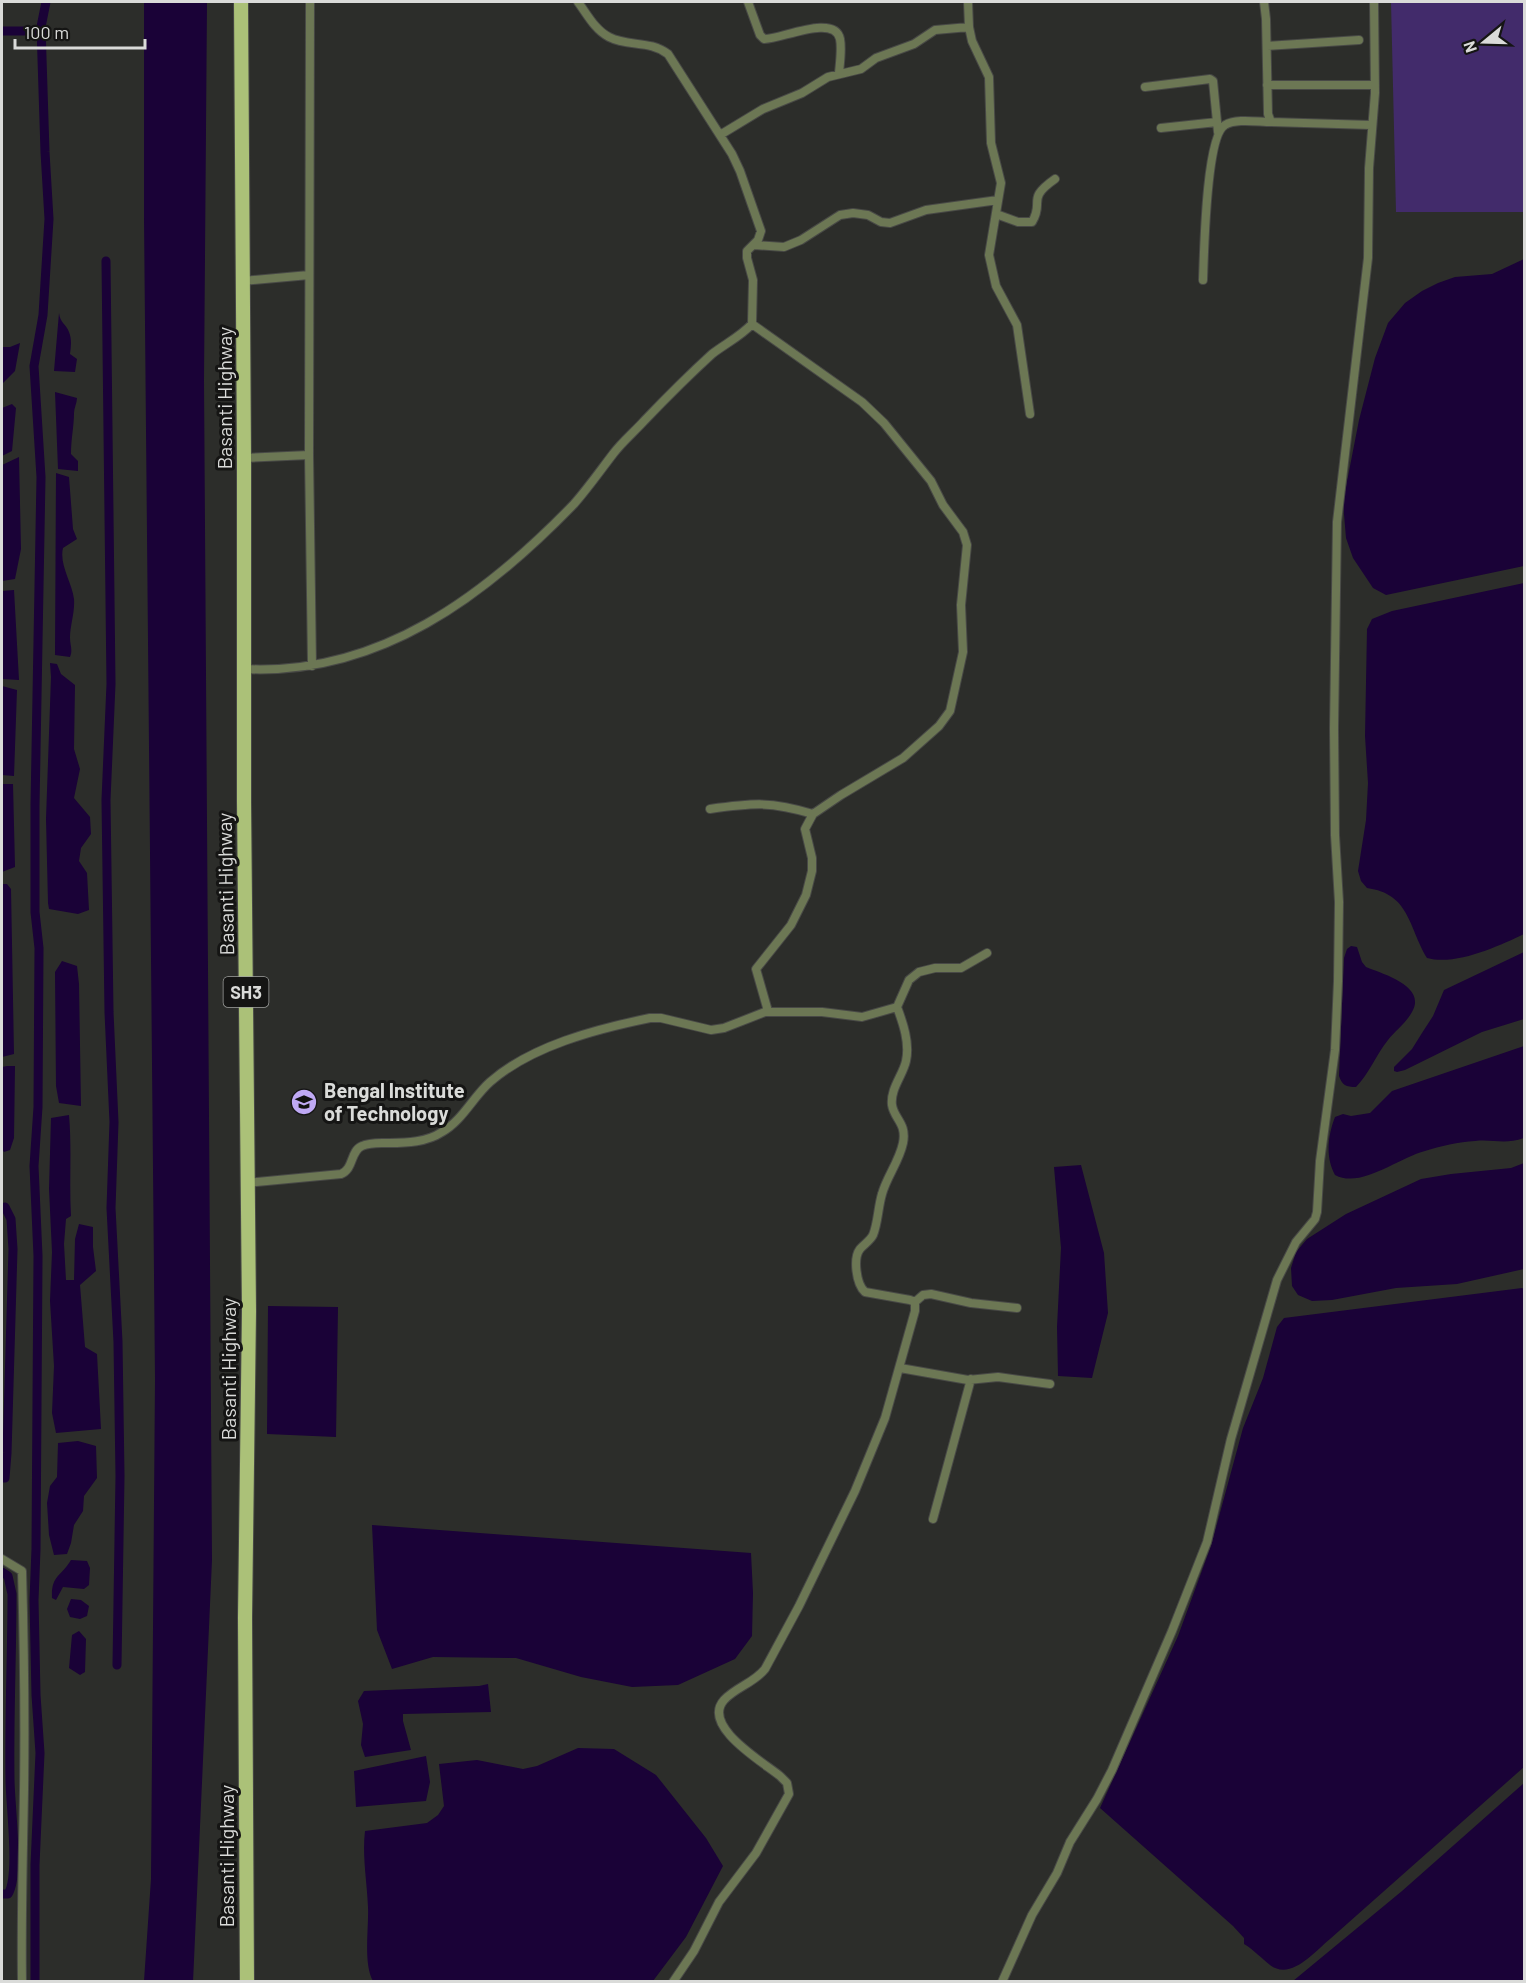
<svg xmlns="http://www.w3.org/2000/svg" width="1526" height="1983" font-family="Barlow,sans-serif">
<rect width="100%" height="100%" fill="#2c2d2a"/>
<path fill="#422b6b" d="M1391,2H1524V212H1396Z"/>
<path fill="#1a0237" d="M144,2H207L204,381L212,1560L193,1982L144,1981L151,1879L155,1379L144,218Z
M1524,259V566L1386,595L1373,588L1353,558L1346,538L1343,502L1359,420L1375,358L1388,323L1405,303L1422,291L1438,283L1455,277L1492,274Z
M59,313C60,323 66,324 69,332C72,339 71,347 70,354L77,359L75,372L54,371Z
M20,343L15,371L2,384V347H10Z
M55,392L77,398C77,403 74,408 74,413C74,426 71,439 71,454L78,461V471L58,469Z
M12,404L16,408L12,451L2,456V408Z
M19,457L21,549L15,579L2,581V465Z
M56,473L69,477L73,529L77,539L63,548C59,565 72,582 74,599C75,613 70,625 70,638C70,645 73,650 70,657L55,655Z
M1524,583V934C1499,946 1456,966 1427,958C1408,926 1410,894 1367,888L1361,881L1358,871L1366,820L1368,783L1365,736L1367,629L1372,619L1392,611Z
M14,590L19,680L2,679V591Z
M50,663L57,664L61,674L75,685L74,749L80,769L74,798L90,817L91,834L81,848L79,861L87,873L89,910L78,914L49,909L48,903L46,819L51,677Z
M2,686L17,690L14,776L2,775Z
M2,784H13L15,867L2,872Z
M2,884H7L11,889L14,1054L2,1057Z
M1351,946L1357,947L1362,962L1366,967C1383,974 1427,986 1412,1012C1406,1023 1395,1031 1388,1040C1376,1055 1369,1074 1356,1087C1346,1087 1342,1085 1339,1076L1344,958L1347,949Z
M1524,952V1019L1482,1032L1405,1070L1397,1072L1394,1071V1067L1412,1049L1422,1033L1433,1016L1444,990Z
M62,961L77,966L79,984L81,1106L59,1103L56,1086L55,972Z
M1524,1046V1138C1504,1145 1494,1139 1475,1141C1459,1142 1440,1146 1425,1151C1398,1158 1361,1189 1335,1175C1325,1157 1328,1135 1335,1117L1343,1114L1351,1116L1370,1113L1392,1091Z
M7,1066H15L14,1138L10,1150L4,1152L2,1149V1067Z
M69,1115C72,1149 69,1182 71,1216L66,1219L64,1244L66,1280H74L75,1239L79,1224L93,1227V1247L96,1271L80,1285L85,1347L97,1354L101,1429L56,1433L52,1413L54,1366L50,1301L52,1252L49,1189L51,1118Z
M1524,1163V1269L1457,1284L1396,1288L1332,1300L1312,1301L1298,1295L1292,1286L1291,1268L1296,1252L1307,1239L1346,1214L1421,1179L1451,1174L1511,1168Z
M1081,1165L1104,1253L1108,1313L1092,1378L1058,1376L1057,1327L1061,1248L1054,1167Z
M1522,1288L1524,1289V1767L1330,1939C1314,1952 1291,1981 1270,1965C1261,1958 1254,1950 1244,1944V1938L1233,1926L1100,1808L1178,1636L1211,1546L1243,1428L1263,1378L1277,1327L1284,1318Z
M268,1306L338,1307L336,1437L267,1434Z
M78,1441L96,1446L97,1478L84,1496L83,1511L74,1525L71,1543L67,1554L54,1555L49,1535L47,1503L50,1486L57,1477L58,1443Z
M372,1525L751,1553L753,1593L752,1636L735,1659L678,1685L632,1687L581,1677L516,1658L433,1657L392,1669L377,1630Z
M71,1560L87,1561L90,1568L89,1585L84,1589L63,1587L56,1600L52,1598C51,1575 61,1577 71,1560Z
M71,1599L81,1600L89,1606L87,1616L80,1619L70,1617L67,1609Z
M79,1631L86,1639L85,1672L80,1675L69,1668L72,1635Z
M488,1684L491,1712L403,1714V1721L411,1750L365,1757L361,1745L363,1724L358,1701L364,1691L479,1686Z
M578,1748L614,1749L656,1775L706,1838L723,1866L686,1937L653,1981H373C363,1963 369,1928 368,1907C367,1881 362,1856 365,1831L427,1823L438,1815L444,1806L439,1764L477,1760L523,1769L537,1766Z
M426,1756L430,1782L426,1801L356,1807L354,1771Z
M1524,1783V1981H1293L1402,1891Z"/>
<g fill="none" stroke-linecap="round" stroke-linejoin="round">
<path stroke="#1a0237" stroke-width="9" d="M2,31H42
M106,261L111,684L106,800L109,1012L114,1122L111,1208L118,1342L120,1476L117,1665
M2,1208L5,1207L11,1219L13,1249L7,1453L5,1478H2
M2,1572L8,1576L12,1594C12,1656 9,1718 10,1779C10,1804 20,1876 8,1894H2
M35,1982V1865L40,1753L36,1695L34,1600L36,1549L38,1256L34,1166L38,1107L39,948L35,912V806L41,477L34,366L43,315L49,219L45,152L41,27L46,2"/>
<g stroke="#484946" stroke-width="10">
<path id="minor" d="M310,2L309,455L312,666
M748,2L760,35L764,39C779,40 835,13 840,39C842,49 840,62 839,73
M968,2L969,27L972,41L989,77L991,143L1001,183L989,255L996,286L1017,325L1030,414
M1264,2L1266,19L1268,114L1271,122L1371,125
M1267,46L1359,40
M1267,85H1375
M1145,87L1210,79L1213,81L1218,132
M1161,128L1217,122
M720,135L763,109L802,93L828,77L861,69L876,58L914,44L935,30L969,27
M996,214L1018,222H1032C1045,201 1025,200 1055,179
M754,245L784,247L801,240L840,215L853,213L868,215L881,222L890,223L926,210L998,200
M1203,280C1204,255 1206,136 1225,125C1236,118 1258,122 1271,122
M243,281L309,275
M752,324L862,402L884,423L931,481L943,505L963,532L967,545L961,605L963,652L950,711L939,726L903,758L841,795L813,814L805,829L812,858V871L806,895L791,925L756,969L768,1011
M244,458L309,455
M244,669C379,676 485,596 574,504C588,488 600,471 613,454C622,442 634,432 644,421C666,398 689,375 712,354C725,344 741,336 752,324L753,280L747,258V251L758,240L761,231L740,171L732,154L668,54C650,40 628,47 609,37C595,30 587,14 578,2
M710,809C753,803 771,801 813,814
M247,1183L341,1174C354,1169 350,1151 362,1146C370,1142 380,1143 389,1143C407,1143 427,1142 442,1132C462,1121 473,1097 490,1082C531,1046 596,1029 650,1018H661L711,1030L724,1028L765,1012H822L862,1017L897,1007L909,980L919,972L935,968H961L987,953
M915,1302L923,1295L931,1294L971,1303L1017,1308
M900,1368L968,1380L998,1377L1050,1384
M933,1519L971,1379
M2,1559L22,1571C24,1644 25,1717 24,1790C23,1854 21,1918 22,1982
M673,1982L694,1951L719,1902L756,1853L789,1794L787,1783L780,1776C763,1762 701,1726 724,1700C736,1687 754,1683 765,1669L799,1606L855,1491L885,1418L915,1311V1302L910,1300L865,1292C856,1284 853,1258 860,1249C864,1244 870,1241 873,1235C878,1223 878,1207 882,1194C887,1176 899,1162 903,1143C907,1123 894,1119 892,1105C890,1089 903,1075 906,1061C910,1043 903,1023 897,1007
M1002,1982L1032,1915L1057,1873L1070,1842L1097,1799L1112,1770L1172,1631L1207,1542L1231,1439L1277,1280L1296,1242L1315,1219L1317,1212L1320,1161L1335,1050L1338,981L1339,902L1335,835L1334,728L1337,522L1368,258L1369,168L1375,93L1374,2"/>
</g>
<g stroke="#484946" stroke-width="16">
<path id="primary" d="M241,2L244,458V802L249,1311L245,1618L247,1982"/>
</g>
<use href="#minor" stroke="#6c7754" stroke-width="8"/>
<use href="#primary" stroke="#abc178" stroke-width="14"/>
</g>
<defs>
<g id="university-disc" transform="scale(1.35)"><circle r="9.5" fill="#bfa9f4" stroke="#151514"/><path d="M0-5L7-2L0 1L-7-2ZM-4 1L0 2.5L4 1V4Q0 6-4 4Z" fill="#111"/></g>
</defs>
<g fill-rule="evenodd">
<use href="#university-disc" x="304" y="1102"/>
</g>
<g text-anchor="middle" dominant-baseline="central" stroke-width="6" stroke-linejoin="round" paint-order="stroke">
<rect fill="#151514" stroke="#9fa09e" stroke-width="1.5" x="223.5" y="977" width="45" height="30" rx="4.5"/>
<g font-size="18" font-weight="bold" fill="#dadbd9">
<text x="246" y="992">SH3</text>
</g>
<g font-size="20" fill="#dadbd9" stroke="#151514">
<text transform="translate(224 398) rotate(-90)">Basanti Highway</text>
<text transform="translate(225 884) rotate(-91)">Basanti Highway</text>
<text transform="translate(228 1369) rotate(-90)">Basanti Highway</text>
<text transform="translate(226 1856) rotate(-90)">Basanti Highway</text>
</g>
<g font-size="20" font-weight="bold" fill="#dadbd9" stroke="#151514" text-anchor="start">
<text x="324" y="1090">Bengal Institute<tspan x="324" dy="23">of Technology</tspan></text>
</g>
</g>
<rect width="1526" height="1983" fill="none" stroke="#dadbd9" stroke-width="6"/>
<g transform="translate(1484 42) rotate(251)" stroke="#151514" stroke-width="4.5" paint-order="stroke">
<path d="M0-4.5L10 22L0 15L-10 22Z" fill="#dadbd9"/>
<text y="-9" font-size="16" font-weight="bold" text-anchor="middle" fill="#dadbd9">N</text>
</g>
<path d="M15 39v9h130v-9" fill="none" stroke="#dadbd9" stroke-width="3"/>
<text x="24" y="39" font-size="18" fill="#dadbd9" stroke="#151514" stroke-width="4.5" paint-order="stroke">100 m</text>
</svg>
